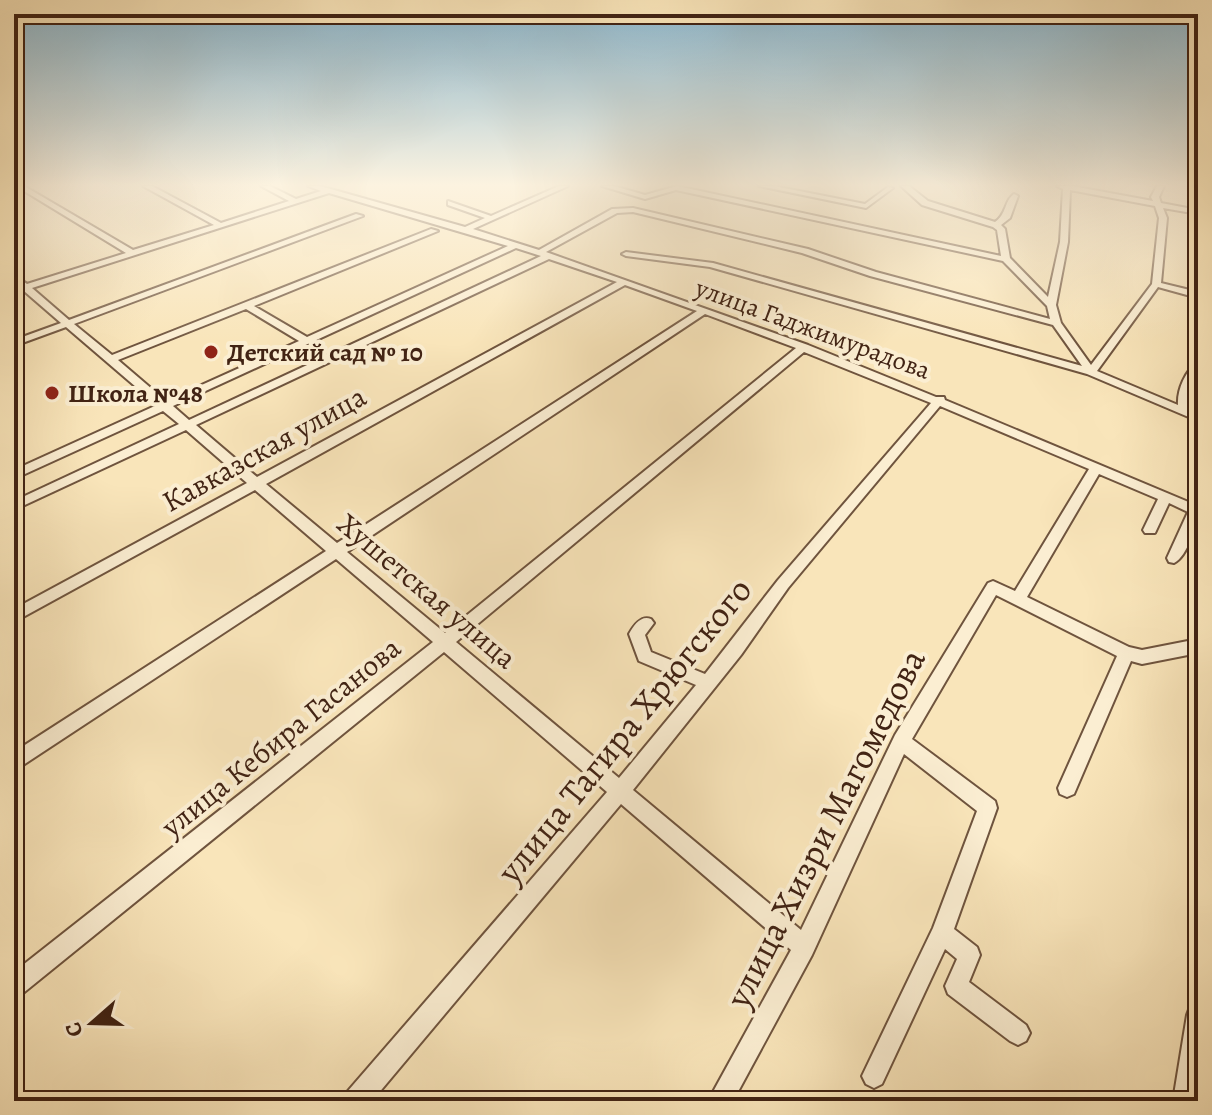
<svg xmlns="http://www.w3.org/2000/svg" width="1212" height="1115" font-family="Alegreya,serif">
<rect width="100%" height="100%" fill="#f9e5ba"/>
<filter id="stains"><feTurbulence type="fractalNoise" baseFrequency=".0025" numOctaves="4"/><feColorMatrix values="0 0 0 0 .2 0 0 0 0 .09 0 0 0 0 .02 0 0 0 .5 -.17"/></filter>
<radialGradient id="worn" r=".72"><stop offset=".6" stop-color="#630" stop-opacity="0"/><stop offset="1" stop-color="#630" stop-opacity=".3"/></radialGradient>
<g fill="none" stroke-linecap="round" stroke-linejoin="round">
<g stroke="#6f543e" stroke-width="4">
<path id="street" d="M16,186H24L133,250L214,225L143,186H152L221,223L289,201L261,186H270L296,199L321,191L308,186H320L465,227L485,218L448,205V201L491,216L559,186H568L473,229L539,250L612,209L633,208L808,249L876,272L1050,319L1047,306L1003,261L676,190L645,199L602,186H614L645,195L677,186L1001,256L997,230L993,227L922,205L901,186H909L928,201L995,222C1007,214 1004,201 1014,194L1018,196L1010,218L1001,225L1005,229L1010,258L1048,297L1060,242L1063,189L1057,186H1072L1153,201L1151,197L1157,186H1164L1159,197L1161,203L1198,210V214L1163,208L1167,218L1161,283L1198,292V298L1158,287L1097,371L1178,405C1177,390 1185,371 1198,362V374L1188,392L1189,410L1198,414V421L1087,374L710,267L626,256L622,254L626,252L713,263L1082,366L1053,325L870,276L802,253L633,212L617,213L546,252L808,345L936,397H944L945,400L1198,506C1198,522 1188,556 1174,563L1169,562L1167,558L1188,512L1169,503L1155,533H1145L1143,530L1158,499L1099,474L1027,597L1129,647L1142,650L1198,639V653L1142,664L1131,661L1074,794L1067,797L1060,794L1058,788L1117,656L996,595L912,739L995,801L997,808L954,929L977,947L980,955L969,982L1026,1025L1030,1033L1026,1041L1018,1045L1010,1041L948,994L945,986L957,959L945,949L882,1084L874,1088L866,1084L862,1076L933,928L977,811L904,754L812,955L733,1101H708L791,950L621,804L372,1101H344L347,1092L607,792L444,652L22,994L14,997V972L433,642L336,559L14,771V752L326,551L255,490L14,622V609L247,483L186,430L14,510V501L179,424L163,411L14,479V470L157,405L66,327L14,346V340L61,323L24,291L14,294V288L19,287L14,282V275L27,284L126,253ZM1070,190L1155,206L1159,218L1152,284L1091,365L1061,323L1056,305L1068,242ZM329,193L508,246L307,337L254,306L438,231L431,229L112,355L74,324L363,216L356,214L69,320L32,288ZM516,248L541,256L189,420L173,406ZM549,259L617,282L257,477L196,425ZM625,285L697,311L337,543L266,484ZM246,309L299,341L166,401L118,360ZM705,314L796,348L445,633L347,552ZM804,352L931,403L778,580L705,674L651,652L645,635L654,623L651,619C641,615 634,625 629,634L639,661L696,685L619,778L456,642ZM940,406L1089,469L1015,591L993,581L988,583L895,735L801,930L633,790L741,655L788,588Z
M759,186H774L865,204L888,187L893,188L866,208Z
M1198,1004L1197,1101H1173L1187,1015L1190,1007Z"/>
</g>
<use href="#street" fill="#fbeed2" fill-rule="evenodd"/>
</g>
<linearGradient id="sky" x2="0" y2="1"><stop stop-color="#8ab8d1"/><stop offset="0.54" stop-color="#fcf3e0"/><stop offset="1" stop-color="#fcf3e0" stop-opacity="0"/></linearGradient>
<rect width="1212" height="342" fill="url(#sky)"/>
<g fill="#8f2418" stroke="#fbeed2" stroke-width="3">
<circle cx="211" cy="352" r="8"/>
<circle cx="52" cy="393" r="8"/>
</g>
<g text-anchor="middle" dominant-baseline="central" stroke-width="8" stroke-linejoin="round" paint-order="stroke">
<g font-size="26" fill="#412314" stroke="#fbeed2">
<text transform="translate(813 329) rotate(20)">улица Гаджимурадова</text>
</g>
<g font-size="26" font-weight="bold" fill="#412314" stroke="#fbeed2" text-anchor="start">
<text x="227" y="352">Детский сад № 10</text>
<text x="68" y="393">Школа №48</text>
</g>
<g font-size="30" fill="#412314" stroke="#fbeed2">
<text transform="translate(264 449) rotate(-29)">Кавказская улица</text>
<text transform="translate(427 591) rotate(40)">Хушетская улица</text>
<text transform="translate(281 737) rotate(-39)">улица Кебира Гасанова</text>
</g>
<g font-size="36" fill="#412314" stroke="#fbeed2">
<text transform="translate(624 730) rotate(-51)">улица Тагира Хрюгского</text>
<text transform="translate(825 828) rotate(-63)">улица Хизри Магомедова</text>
</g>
</g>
<rect width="1212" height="1115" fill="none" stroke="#f9e5ba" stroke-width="48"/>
<rect x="16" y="16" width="1180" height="1083" fill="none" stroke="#412314" stroke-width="4"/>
<rect x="24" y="24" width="1164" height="1067" fill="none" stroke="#412314" stroke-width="2"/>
<g transform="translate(92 1023) rotate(250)" stroke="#fbeed2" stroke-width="6" paint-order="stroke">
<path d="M0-6L14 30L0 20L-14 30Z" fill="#412314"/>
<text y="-12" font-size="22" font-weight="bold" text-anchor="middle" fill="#412314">С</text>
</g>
<rect width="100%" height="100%" filter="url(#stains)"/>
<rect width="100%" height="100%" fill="url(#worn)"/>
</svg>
